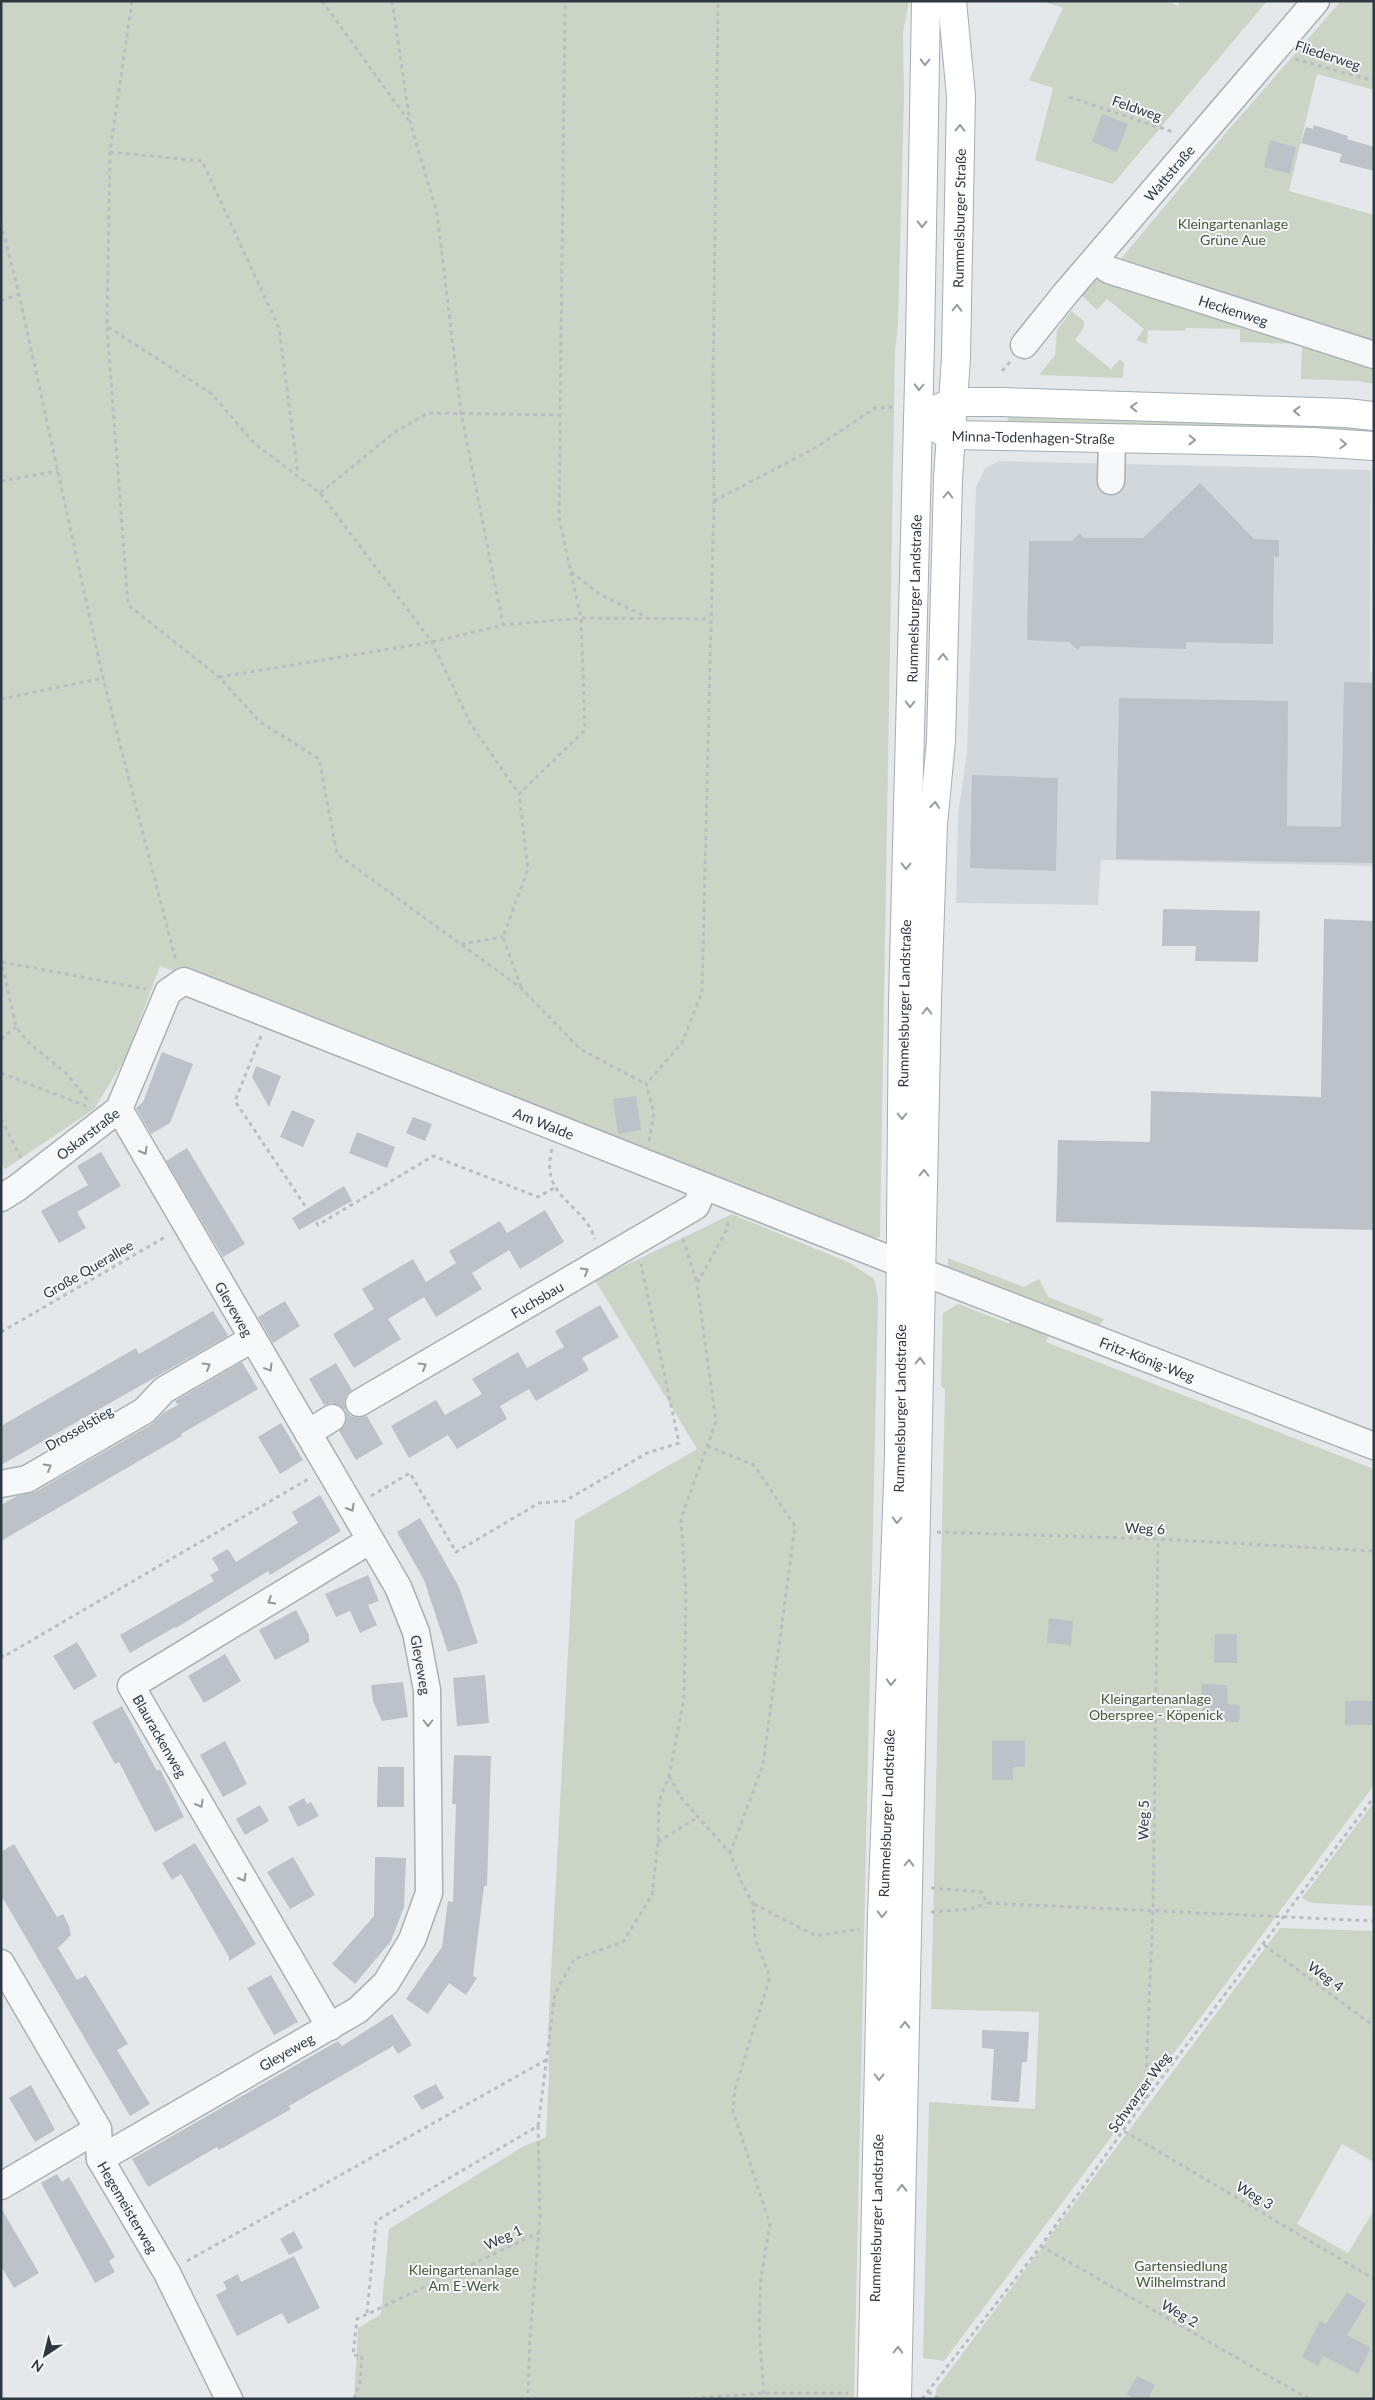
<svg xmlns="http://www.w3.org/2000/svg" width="1375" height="2400" font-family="Lato,sans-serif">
<rect width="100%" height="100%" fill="#e4e8eb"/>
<path fill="#d2d7dc" d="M1000,461L1371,470L1370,672H1374V866L1101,860L1098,905L956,903L958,815L967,751L976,487L985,468Z"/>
<path fill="#ccd4c6" d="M1,1H909L903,33L904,98L898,324L895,350L880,1237L870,1240L160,966L126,1057L94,1109L5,1169L1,1164Z
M1042,1H1167L1178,6L1180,1H1267L1113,184L1035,160L1053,88L1029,80L1063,8Z
M1341,1H1374V90L1317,74L1289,191L1374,215V346L1115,266L1224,135Z
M1097,271L1374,361V384L1358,381L1301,379L1302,344L1240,342V329L1186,328L1185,331L1148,330L1147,344L1136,340L1144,329L1107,299L1097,310L1079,293Z
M1071,311L1084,321V327L1075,340L1111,369L1120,359L1124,363L1123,378L1039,375L1055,355L1057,330Z
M1008,417L1360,428L1374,429V437L1007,426Z
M732,1214L850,1263L874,1279L878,1298L854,2399H354L358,2328L381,2314L389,2229L522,2147L546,2137L549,2076L548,2030L575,1520L697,1449L595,1280Z
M948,1258L1024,1287L1039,1279L1048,1297L1104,1319L1098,1328L948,1270Z
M958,1304L1008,1323L1015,1318L1051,1332L1046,1342L1374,1469V1785L944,2361L923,2358L929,2102L1035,2109L1039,2012L931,2009L945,1389L941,1386L943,1313Z
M1374,1802V1906L1312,1903L1302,1898Z
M1280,1928L1374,1931V2162L1342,2144L1297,2224L1348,2253L1374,2210V2399H935L936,2389Z"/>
<path fill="#bcc2c7" d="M1102,114L1128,124L1117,152L1092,142Z
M1314,125L1348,136L1347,139L1374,147V171L1339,162L1342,154L1301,143L1306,127L1313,129Z
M1270,140L1296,147L1290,174L1264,167Z
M1200,483L1254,539L1279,540V557H1274L1273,644L1186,642V649L1081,646L1078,650L1069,642L1027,640L1029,541H1072L1079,533L1084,538H1143Z
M1344,682L1374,683V863L1116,859L1119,698L1288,701L1287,826L1341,827Z
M972,775L1058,778L1056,871L970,868Z
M1163,909L1260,911L1258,962L1195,961L1196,946H1162Z
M1324,919L1374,921V1230L1056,1222L1058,1140L1150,1142L1151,1091L1321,1097Z
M162,1052L193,1064L170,1123L151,1134L136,1108L143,1102Z
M256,1066L281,1076L269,1107L252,1077Z
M636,1096L641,1130L618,1134L613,1099Z
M292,1110L315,1120L303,1147L280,1137Z
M413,1117L432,1124L425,1141L406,1133Z
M357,1132L395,1147L387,1168L349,1153Z
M187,1148L245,1244L223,1257L166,1161Z
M101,1152L121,1186L77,1212L86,1228L59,1243L41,1211L88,1185L77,1166Z
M344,1186L352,1201L299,1230L292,1218Z
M545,1210L564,1242L520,1269L509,1250L472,1273L482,1289L436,1317L424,1297L388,1319L401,1339L354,1368L333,1334L374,1309L362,1289L413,1259L426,1282L456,1263L449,1251L500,1221L507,1233Z
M285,1301L300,1326L273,1343L258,1317Z
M600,1305L619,1337L582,1358L589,1370L536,1401L529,1389L500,1406L507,1419L457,1449L448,1435L409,1458L391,1426L436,1400L445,1415L482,1394L472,1379L518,1352L527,1368L564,1347L555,1331Z
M213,1311L228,1335L226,1337L1,1465V1426L136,1348L139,1354Z
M242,1362L258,1389L181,1434L182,1436L1,1541V1505L17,1496L35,1492L152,1424L163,1413L178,1405L175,1401Z
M336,1363L352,1390L346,1395L344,1403L346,1411L351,1416L359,1418L367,1416L383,1444L356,1460L339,1431L345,1425L347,1418L345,1410L339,1405L331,1403L324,1405L309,1379Z
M281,1423L303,1460L280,1474L258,1437Z
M320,1495L341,1531L270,1575L268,1571L176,1628L175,1627L130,1653L120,1635L214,1581L210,1575L219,1570L212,1558L228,1549L236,1562L298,1523L292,1512Z
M420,1518L459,1587L478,1643L448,1652L424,1580L397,1532Z
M368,1575L379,1601L368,1605L377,1625L360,1633L350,1611L336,1617L325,1594Z
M296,1610L309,1635V1642L275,1660L259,1630Z
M1049,1618L1073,1621L1071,1645L1047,1643Z
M1215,1634H1237V1663H1214Z
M77,1642L97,1676L74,1690L53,1656Z
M225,1654L241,1681L204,1703L188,1676Z
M485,1675L489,1723L457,1726L453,1678Z
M403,1682L408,1717L382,1721L373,1701L371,1685Z
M1202,1684L1227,1685L1228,1704L1240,1705L1239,1722L1202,1721Z
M1345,1701H1374V1725H1345Z
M122,1706L157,1771L160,1769L184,1817L155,1832L119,1762L115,1764L92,1722Z
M225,1741L247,1784L223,1797L200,1755Z
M992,1741H1025V1767H1013V1780H992Z
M454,1755L491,1756L487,1886H484L473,1976L477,1978L466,1995L449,1983L428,2014L406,1999L442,1947L448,1901L453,1902L456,1804H452Z
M378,1767H404V1807H377Z
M304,1798L307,1804L311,1802L319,1816L298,1827L288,1807Z
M260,1805L269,1821L245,1835L236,1819Z
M195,1843L256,1944L229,1961V1957L181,1874L172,1880L162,1863Z
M14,1844L57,1917L63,1914L69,1926L71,1935L58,1948L77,1980L86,1975L128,2044L117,2050L150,2104L130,2116L1,1895V1852Z
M293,1857L315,1895L290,1909L267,1872Z
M375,1857L406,1858L404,1907L391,1941L355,1984L332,1964L374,1916Z
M271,1975L298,2022L274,2035L247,1988Z
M392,2014L412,2045L398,2054L393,2046L289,2106L291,2109L219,2150L217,2147L148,2187L132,2159L338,2041L342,2046Z
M982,2030L1029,2032L1027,2062H1022L1019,2102L991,2100L994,2049L982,2048Z
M436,2084L444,2098L422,2110L413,2096Z
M31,2085L55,2130L35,2142L9,2098Z
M57,2174L62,2182L69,2177L115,2257L109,2261L115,2272L95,2283L41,2183Z
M1,2208L39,2273L14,2288L1,2266Z
M294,2231L303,2248L289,2255L280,2239Z
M294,2256L320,2308L288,2324L282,2313L237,2336L216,2295L227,2289L223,2282L238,2274L241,2282Z
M1347,2292L1366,2304L1347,2335L1371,2348L1358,2374L1323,2356L1318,2366L1302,2357L1320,2321L1326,2324Z
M1137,2376L1155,2385L1148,2399H1136L1127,2394Z"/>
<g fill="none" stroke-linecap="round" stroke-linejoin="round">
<g stroke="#a9b0b5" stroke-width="29">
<g id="minor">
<path id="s1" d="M1095,260L1109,270L1374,355"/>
<path id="s2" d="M1024,345L1065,294L1316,1"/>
<path d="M1111,481L1112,438"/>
<path id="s3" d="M1,1198L17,1188L119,1109L168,992L184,981L935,1277L1374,1446"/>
<path id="s4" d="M359,1403L696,1206L704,1186"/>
<path d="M308,1433L332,1418"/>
<path d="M1,1484L27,1479L144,1411L164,1390L252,1339"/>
<path id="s5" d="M1,1963L98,2129L100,2159L167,2273L229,2399"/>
<path d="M330,2027L131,1686L369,1541"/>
<path id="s6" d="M100,2159L358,2010L386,1983L412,1940L429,1893L427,1690L416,1632L398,1587L119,1109"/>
<path d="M1,2186L98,2129"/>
</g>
</g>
<g stroke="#a4aeb5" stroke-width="30">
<g id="major">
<path d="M937,409L953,402H1001L1346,413L1374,416"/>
<path id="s7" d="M934,427L951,435L1312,442L1374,446"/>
<path id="s8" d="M872,2399L882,1916L899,1456L903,1002L920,343L926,1"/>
<path id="s9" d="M897,2399L927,999L933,824L941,741L948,479L956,357L961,96L952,1"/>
</g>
</g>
<path stroke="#babec2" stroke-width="3" stroke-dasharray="4 4" stroke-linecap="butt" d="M132,1L110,152L107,327L128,605L219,677L260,722L319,759L337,854L521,988L580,1049L646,1084
M322,1L408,120
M392,1L410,122L437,213L461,412L503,625
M1295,59L1374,81
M1069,97L1173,132
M110,152L202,161L279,328L298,474
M1,223L19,294L103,678L175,958L174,962
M1,301L19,294
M108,327L212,394L254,443L320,493L432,642L470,723L519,794
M1002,371L1010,362
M1,481L58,471
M320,493L395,432L428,413L560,415
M714,501L815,448L875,408L895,407
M571,572L601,595L647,617
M219,677L432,642L503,625L581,618L710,619
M1,699L103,678
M461,944L503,937
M1,959L16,1027L29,1043L67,1074L90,1103
M2,962L146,989
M521,987L503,937L528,869L519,794L585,730L581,618L559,518L565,1
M261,1036L235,1101L318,1225L433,1156L538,1197L554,1188
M1,1039L16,1027
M1,1073L86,1106
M1,1119L21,1158
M649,1141L654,1113L646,1084L682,1043L702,992L714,501L713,383L718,1
M552,1149C539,1198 583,1202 595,1239
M683,1239L697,1283
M1,1332L167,1236
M707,1446L754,1465L795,1526L763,1765L730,1853
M371,1496L410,1473L456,1552L539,1503L565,1501L647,1453L679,1443L641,1264
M937,1532L1158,1539L1374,1551
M1,1654L3,1657L310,1478
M669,1776L682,1799L730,1853L741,1881L753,1904L755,1939L770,1977L735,2089L733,2111L770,2224L761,2277L759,2324L764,2399
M658,1842L698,1817
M931,1888L982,1892L987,1903L1374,1921
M754,1904L816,1936L859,1929
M931,1912L971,1909L987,1903
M1264,1945L1374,2026
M1145,2099L1153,1910L1158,1539
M538,2126L555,1994L574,1959L623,1942L652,1895L658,1842L659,1801L669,1776L684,1698L686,1595L681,1518L716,1422L697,1284L727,1229L728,1220
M1124,2131L1374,2279
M1041,2246L1309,2399
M187,2261L546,2060
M367,2313L376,2221L538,2126L540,2218L530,2337L528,2399
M928,2392L940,2399
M354,2399L360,2383L362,2356L353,2355L357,2319L538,2233
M686,2399L764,2393H848
M922,2399L1041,2246L1145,2100L1374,1797
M1372,2399L1374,2396"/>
<use href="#minor" stroke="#f6f8f9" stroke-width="26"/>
<use href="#major" stroke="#fff" stroke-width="28"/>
</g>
<defs><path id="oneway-chevron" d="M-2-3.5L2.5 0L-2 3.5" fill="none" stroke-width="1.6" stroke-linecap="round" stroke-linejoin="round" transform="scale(1.25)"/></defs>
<g stroke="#969ca0">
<use href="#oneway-chevron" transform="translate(925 62) rotate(91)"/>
<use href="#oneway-chevron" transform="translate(960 128) rotate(-89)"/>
<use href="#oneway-chevron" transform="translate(922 224) rotate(91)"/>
<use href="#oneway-chevron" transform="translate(957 308) rotate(-89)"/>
<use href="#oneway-chevron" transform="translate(919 387) rotate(92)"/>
<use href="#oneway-chevron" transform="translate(1134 407) rotate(-178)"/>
<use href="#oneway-chevron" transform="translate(1297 411) rotate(-178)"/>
<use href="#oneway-chevron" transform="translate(1192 440) rotate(1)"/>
<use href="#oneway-chevron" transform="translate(1343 444) rotate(3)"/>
<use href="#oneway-chevron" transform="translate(948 495) rotate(-88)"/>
<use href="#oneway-chevron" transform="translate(943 657) rotate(-88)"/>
<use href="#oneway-chevron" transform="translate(910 704) rotate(91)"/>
<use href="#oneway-chevron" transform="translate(935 805) rotate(-84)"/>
<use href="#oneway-chevron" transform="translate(906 866) rotate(91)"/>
<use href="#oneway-chevron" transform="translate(927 1011) rotate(-89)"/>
<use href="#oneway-chevron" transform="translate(902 1116) rotate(90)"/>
<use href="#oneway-chevron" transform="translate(924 1173) rotate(-89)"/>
<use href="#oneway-chevron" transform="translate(920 1361) rotate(-89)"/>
<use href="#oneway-chevron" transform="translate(897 1520) rotate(92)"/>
<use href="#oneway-chevron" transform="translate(891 1682) rotate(92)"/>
<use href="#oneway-chevron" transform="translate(909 1863) rotate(-88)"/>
<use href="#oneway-chevron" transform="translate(882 1914) rotate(92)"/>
<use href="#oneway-chevron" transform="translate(905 2025) rotate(-89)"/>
<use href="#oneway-chevron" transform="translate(879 2077) rotate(91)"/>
<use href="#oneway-chevron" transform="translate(902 2188) rotate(-89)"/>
<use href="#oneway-chevron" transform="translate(898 2350) rotate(-89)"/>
</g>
<g stroke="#92989e">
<use href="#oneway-chevron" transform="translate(144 1151) rotate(60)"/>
<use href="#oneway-chevron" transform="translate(585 1271) rotate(-30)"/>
<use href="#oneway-chevron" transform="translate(207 1366) rotate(-30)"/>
<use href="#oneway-chevron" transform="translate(423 1366) rotate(-30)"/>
<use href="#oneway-chevron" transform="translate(269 1368) rotate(59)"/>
<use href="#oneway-chevron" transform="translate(48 1467) rotate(-30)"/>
<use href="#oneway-chevron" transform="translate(351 1508) rotate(60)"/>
<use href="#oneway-chevron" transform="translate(271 1601) rotate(149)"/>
<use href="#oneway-chevron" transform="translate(428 1723) rotate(90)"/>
<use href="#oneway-chevron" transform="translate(200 1804) rotate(60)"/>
<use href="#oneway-chevron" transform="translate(243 1878) rotate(60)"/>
</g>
<g text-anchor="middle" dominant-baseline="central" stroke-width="4" stroke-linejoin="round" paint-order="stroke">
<g font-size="14" fill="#2d3842" stroke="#f4f6f8">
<text transform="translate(1328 55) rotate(18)">Fliederweg</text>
<text transform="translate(1137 108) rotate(19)">Feldweg</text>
<text stroke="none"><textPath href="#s2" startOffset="225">Wattstraße</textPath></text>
<text stroke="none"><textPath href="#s9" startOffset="2182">Rummelsburger Straße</textPath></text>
<text stroke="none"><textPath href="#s1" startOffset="148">Heckenweg</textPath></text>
<text stroke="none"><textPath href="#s7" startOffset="101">Minna-Todenhagen-Straße</textPath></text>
<text stroke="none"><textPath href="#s8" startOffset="1801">Rummelsburger Landstraße</textPath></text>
<text stroke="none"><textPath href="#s8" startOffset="1396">Rummelsburger Landstraße</textPath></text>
<text stroke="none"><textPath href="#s3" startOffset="681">Am Walde</textPath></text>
<text stroke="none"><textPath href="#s3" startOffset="108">Oskarstraße</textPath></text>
<text transform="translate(88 1269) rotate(-30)">Große Querallee</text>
<text stroke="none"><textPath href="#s4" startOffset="206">Fuchsbau</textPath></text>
<text transform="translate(234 1309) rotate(60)">Gleyeweg</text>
<text stroke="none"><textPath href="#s3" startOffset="1329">Fritz-König-Weg</textPath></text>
<text stroke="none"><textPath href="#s8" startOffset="991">Rummelsburger Landstraße</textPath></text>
<text transform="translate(79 1428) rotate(-30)">Drosselstieg</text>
<text transform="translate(1145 1528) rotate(2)">Weg 6</text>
<text transform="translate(421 1665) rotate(80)">Gleyeweg</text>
<text transform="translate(160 1736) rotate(60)">Blaurackenweg</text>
<text stroke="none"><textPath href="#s8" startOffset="586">Rummelsburger Landstraße</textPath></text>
<text transform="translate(1143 1820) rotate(-89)">Weg 5</text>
<text transform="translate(1326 1976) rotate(36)">Weg 4</text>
<text stroke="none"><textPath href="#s6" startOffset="215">Gleyeweg</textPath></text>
<text transform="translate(1139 2092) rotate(-54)">Schwarzer Weg</text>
<text transform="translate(1255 2195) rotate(31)">Weg 3</text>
<text stroke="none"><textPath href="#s5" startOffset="278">Hegemeisterweg</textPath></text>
<text stroke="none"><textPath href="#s8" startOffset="181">Rummelsburger Landstraße</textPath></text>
<text transform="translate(503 2237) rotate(-25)">Weg 1</text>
<text transform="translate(1180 2313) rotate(30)">Weg 2</text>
</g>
<g font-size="14" fill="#475c3b" stroke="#f4f6f8">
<text x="1233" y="223">Kleingartenanlage<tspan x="1233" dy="16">Grüne Aue</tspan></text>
<text x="1156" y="1698">Kleingartenanlage<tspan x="1156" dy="16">Oberspree - Köpenick</tspan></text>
<text x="1181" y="2265">Gartensiedlung<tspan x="1181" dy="16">Wilhelmstrand</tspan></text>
<text x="464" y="2269">Kleingartenanlage<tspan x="464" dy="16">Am E-Werk</tspan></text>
</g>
</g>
<rect width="1375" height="2400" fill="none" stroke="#2d3842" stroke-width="5"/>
<g transform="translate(45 2355) rotate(215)" stroke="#f4f6f8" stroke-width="4" paint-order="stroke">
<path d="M0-4L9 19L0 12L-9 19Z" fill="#2d3842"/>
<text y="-8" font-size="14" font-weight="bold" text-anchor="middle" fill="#2d3842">N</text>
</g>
</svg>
